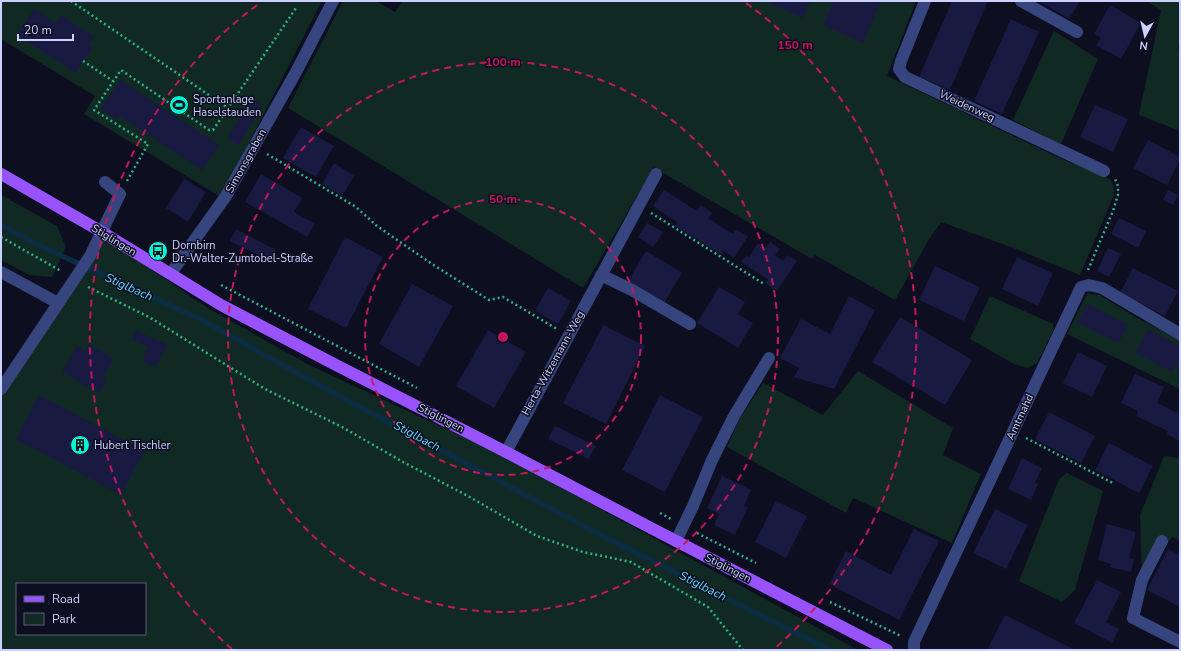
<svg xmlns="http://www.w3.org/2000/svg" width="1181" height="651" font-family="'Nunito Sans',sans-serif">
<rect width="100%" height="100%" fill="#0d0e20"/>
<path fill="#102a23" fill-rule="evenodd" d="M1,1H322L221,197L84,114L95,96L1,39Z
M343,1H376L395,12L402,1H916L887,76L1066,161L1101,175L1111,180L1114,187V195L1080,275L1011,247L941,222L928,241L895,300L815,255L812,259L653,167L633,203L583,288L288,108Z
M1146,1H1180V37L1178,49L1180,50V131L1139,115L1161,10Z
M1054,31L1098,59L1061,144L1013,120Z
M1,195L57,226L66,247L52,277L29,275L1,260Z
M102,236L208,308L309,365L498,453L858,650H1V394ZM17,584H145V634H17Z
M1087,294L1100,295L1130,314L1180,340V389L1067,334Z
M990,296L1053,324L1054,329L1037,363L1027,368L1014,364L970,339Z
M858,371L953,428L943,455L981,474L952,543L853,498L846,513L727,447L740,418L763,383L823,415Z
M1164,456L1180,458V541L1172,537L1142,580L1140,515Z
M1067,473L1103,491L1075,590L1062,602L1019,581L1059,479Z"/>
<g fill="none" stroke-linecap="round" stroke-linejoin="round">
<path stroke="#0b2b41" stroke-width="5.5" d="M1,225L38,245L202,320L304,377L597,533L830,650"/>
</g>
<path fill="#191a41" d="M765,1H810L803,18Z
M834,1H881L863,43L823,25Z
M952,1H988L950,90L919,77Z
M1039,1H1080L1069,19Z
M1110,5L1141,23L1121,59L1096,45L1101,38L1094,34Z
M34,9L55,23L61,15L94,37L89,45L93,47L76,73L17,35Z
M1011,19L1039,32L1002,114L974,101Z
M120,80L219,145L202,170L118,115L116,119L101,109Z
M251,99L262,105L239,145L227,139Z
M1095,105L1128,119L1113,152L1080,137Z
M301,127L334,146L316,177L283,158Z
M1148,140L1180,157V160L1167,185L1133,168Z
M334,163L354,176L342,196L322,184Z
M261,174L302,198L294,212L315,224L307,237L245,202Z
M184,179L206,192L188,222L166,208Z
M664,190L697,211L701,205L712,213L708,218L733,234L736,229L748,236L734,258L724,251L722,255L675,226L677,222L653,206Z
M1168,190L1178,195L1173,205L1163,200Z
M1119,218L1146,231L1138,248L1111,234Z
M647,223L663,232L653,247L638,237Z
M236,229L276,250L270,261L230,241Z
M345,237L383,257L346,328L308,309Z
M770,242L780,249L775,255L783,261L787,255L797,261L777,291L765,283L768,279L741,262L746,255L749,257L758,243L766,248Z
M1108,248L1121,254L1109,277L1097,271Z
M646,251L682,273L664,303L628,281Z
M1017,257L1053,273L1038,306L1002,289Z
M935,266L980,287L964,321L919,300Z
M1133,268L1178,291L1165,316L1120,293Z
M412,284L453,306L419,367L379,344Z
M719,287L745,302L738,314L753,323L738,348L697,323Z
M548,288L571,301L558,324L535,311Z
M849,296L875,310L834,389L794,377L799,368L780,358L801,319L830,334Z
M1087,304L1128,325L1118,343L1077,322Z
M900,317L972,360L945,405L872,362Z
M603,325L645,346L606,424L563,403Z
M1148,329L1180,346V358L1172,372L1136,353Z
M488,330L526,352L494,408L456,386Z
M136,331L167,344L156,367L142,361L148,347L132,340Z
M89,344L114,359L102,379L106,381L99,393L62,372L77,346L85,351Z
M1078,352L1107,366L1092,397L1063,383Z
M1135,374L1164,387L1157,403L1180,414V441L1167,434L1168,431L1136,416L1138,411L1121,403Z
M39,395L144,451L121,495L16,439Z
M660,395L703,417L665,492L622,470Z
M1049,412L1095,436L1081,463L1035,439Z
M555,426L596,446L589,459L548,439Z
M1109,443L1153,466L1139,493L1095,470Z
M1022,458L1042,468L1035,483L1038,484L1031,500L1008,489Z
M722,476L751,490L744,506L748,507L735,535L714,525L719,514L707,508Z
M776,501L807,516L786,558L755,542Z
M995,509L1028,525L1006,569L973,553Z
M1107,524L1136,532L1129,558L1134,559L1131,572L1110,567L1111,564L1098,560Z
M914,529L939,541L899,620L829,584L846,551L891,575Z
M1168,549L1180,555V607L1147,590Z
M1097,580L1121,592L1106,622L1119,629L1112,643L1074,623Z
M1005,615L1075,650H987Z"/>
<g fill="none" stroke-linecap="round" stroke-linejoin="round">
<path stroke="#2db18c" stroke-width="2.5" stroke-dasharray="2 3" stroke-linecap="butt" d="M71,1L228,108
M83,61L113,81
M267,154L356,207L377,226L432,264L489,300L503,297L557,329
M127,181L148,144L94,110L121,70L209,130H213L296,8
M651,213L764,284
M1,237L61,271
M1088,270L1113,211L1118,195V186L1115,179
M221,285L417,388
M88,287L149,317L265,389L342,427L403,462L468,496L537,536L583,552L631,562L708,607L743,650
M1026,438L1113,483
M660,513L671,519
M697,533L756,563
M830,602L901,636"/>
<path stroke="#37457f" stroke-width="12" d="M925,1L901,61L899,69L905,77L1104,171
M1021,1L1077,32
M1,272L58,303
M171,273L226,196L296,72L333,1
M601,275L632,290L690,324
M1,389L90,256L120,194L105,182
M506,452L656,174
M676,541L693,506L712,460L734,416L769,358
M1162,541L1142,580L1133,618L1180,642
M914,650V642L1081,287L1089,285L1102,288L1180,334"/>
<path stroke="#9853ff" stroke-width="12" d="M1,174L102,232L221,305L336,365L506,452L651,528L887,650"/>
</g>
<g fill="none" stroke="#c2185b" stroke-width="2" stroke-dasharray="7 5">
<circle cx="503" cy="337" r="138"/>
<circle cx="503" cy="337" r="275"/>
<path d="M232 649A413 413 0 0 1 260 3M746 3A413 413 0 0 1 774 649"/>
</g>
<defs>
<g id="stadium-disc" transform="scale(1)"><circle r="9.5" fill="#00f7d8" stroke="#0d0e20"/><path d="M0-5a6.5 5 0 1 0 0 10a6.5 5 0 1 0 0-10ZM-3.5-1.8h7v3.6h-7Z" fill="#111"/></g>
<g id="bus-disc" transform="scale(1)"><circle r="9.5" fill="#00f7d8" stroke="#0d0e20"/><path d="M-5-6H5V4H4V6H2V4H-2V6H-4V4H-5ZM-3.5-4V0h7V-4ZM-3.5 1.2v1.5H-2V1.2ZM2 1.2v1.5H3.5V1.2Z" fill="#111"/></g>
<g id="building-disc" transform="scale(1)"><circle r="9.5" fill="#00f7d8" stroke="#0d0e20"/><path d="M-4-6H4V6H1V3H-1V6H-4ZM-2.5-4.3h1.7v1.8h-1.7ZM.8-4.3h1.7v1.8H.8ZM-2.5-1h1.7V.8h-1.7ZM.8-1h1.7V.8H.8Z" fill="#111"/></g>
</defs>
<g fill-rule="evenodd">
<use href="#stadium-disc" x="179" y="105"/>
<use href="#bus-disc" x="158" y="251"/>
<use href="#building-disc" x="80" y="445"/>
</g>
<g text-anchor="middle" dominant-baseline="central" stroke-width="3" stroke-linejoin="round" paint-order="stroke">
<g font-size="11" fill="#ccd1ff" stroke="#0d0e20" text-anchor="start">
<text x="193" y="99">Sportanlage<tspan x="193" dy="13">Haselstauden</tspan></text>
<text x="172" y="245">Dornbirn<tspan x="172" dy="13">Dr.-Walter-Zumtobel-Straße</tspan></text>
<text x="94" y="445">Hubert Tischler</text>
</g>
<g font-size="11" fill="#ccd1ff" stroke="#0d0e20">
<text transform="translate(967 106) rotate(25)">Weidenweg</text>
<text transform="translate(246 161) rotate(-61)">Simonsgraben</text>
<text transform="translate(114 240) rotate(31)">Stiglingen</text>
<text transform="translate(553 363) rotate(-61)">Herta-Witzemann-Weg</text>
<text transform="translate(1020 417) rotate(-65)">Amtmahd</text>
<text transform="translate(441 418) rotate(27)">Stiglingen</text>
<text transform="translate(728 568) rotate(27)">Stiglingen</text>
</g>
<g font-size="12" font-style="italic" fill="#5ad8ff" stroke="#0d0e20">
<text transform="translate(129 287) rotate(24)">Stiglbach</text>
<text transform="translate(417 436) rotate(28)">Stiglbach</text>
<text transform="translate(703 586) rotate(27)">Stiglbach</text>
</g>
</g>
<circle cx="503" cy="337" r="6" fill="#c2185b" stroke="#0d0e20" stroke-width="2"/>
<g font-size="12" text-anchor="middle" font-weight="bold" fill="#c2185b" stroke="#0d0e20" stroke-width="3" stroke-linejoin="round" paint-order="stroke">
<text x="795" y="49">150 m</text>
<text x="503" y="66">100 m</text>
<text x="503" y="203">50 m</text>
</g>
<rect width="1181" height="651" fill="none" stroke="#ccd1ff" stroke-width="4"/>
<rect x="16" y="583" width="130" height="52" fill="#0d0e20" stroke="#595c79"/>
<rect x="24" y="596" width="20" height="6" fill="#9853ff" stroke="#595c79"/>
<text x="52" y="603" font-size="12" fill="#ccd1ff">Road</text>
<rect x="24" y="613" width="20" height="12" fill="#102a23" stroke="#595c79"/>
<text x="52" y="623" font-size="12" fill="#ccd1ff">Park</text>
<g transform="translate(1145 36) rotate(188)" stroke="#0d0e20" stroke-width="3" paint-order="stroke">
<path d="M0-3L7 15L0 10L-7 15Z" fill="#ccd1ff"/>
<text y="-6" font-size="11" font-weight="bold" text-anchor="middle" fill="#ccd1ff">N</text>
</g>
<path d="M18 34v6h55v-6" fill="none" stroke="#ccd1ff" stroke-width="2"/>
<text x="24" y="34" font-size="12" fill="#ccd1ff" stroke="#0d0e20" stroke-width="3" paint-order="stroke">20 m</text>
</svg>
